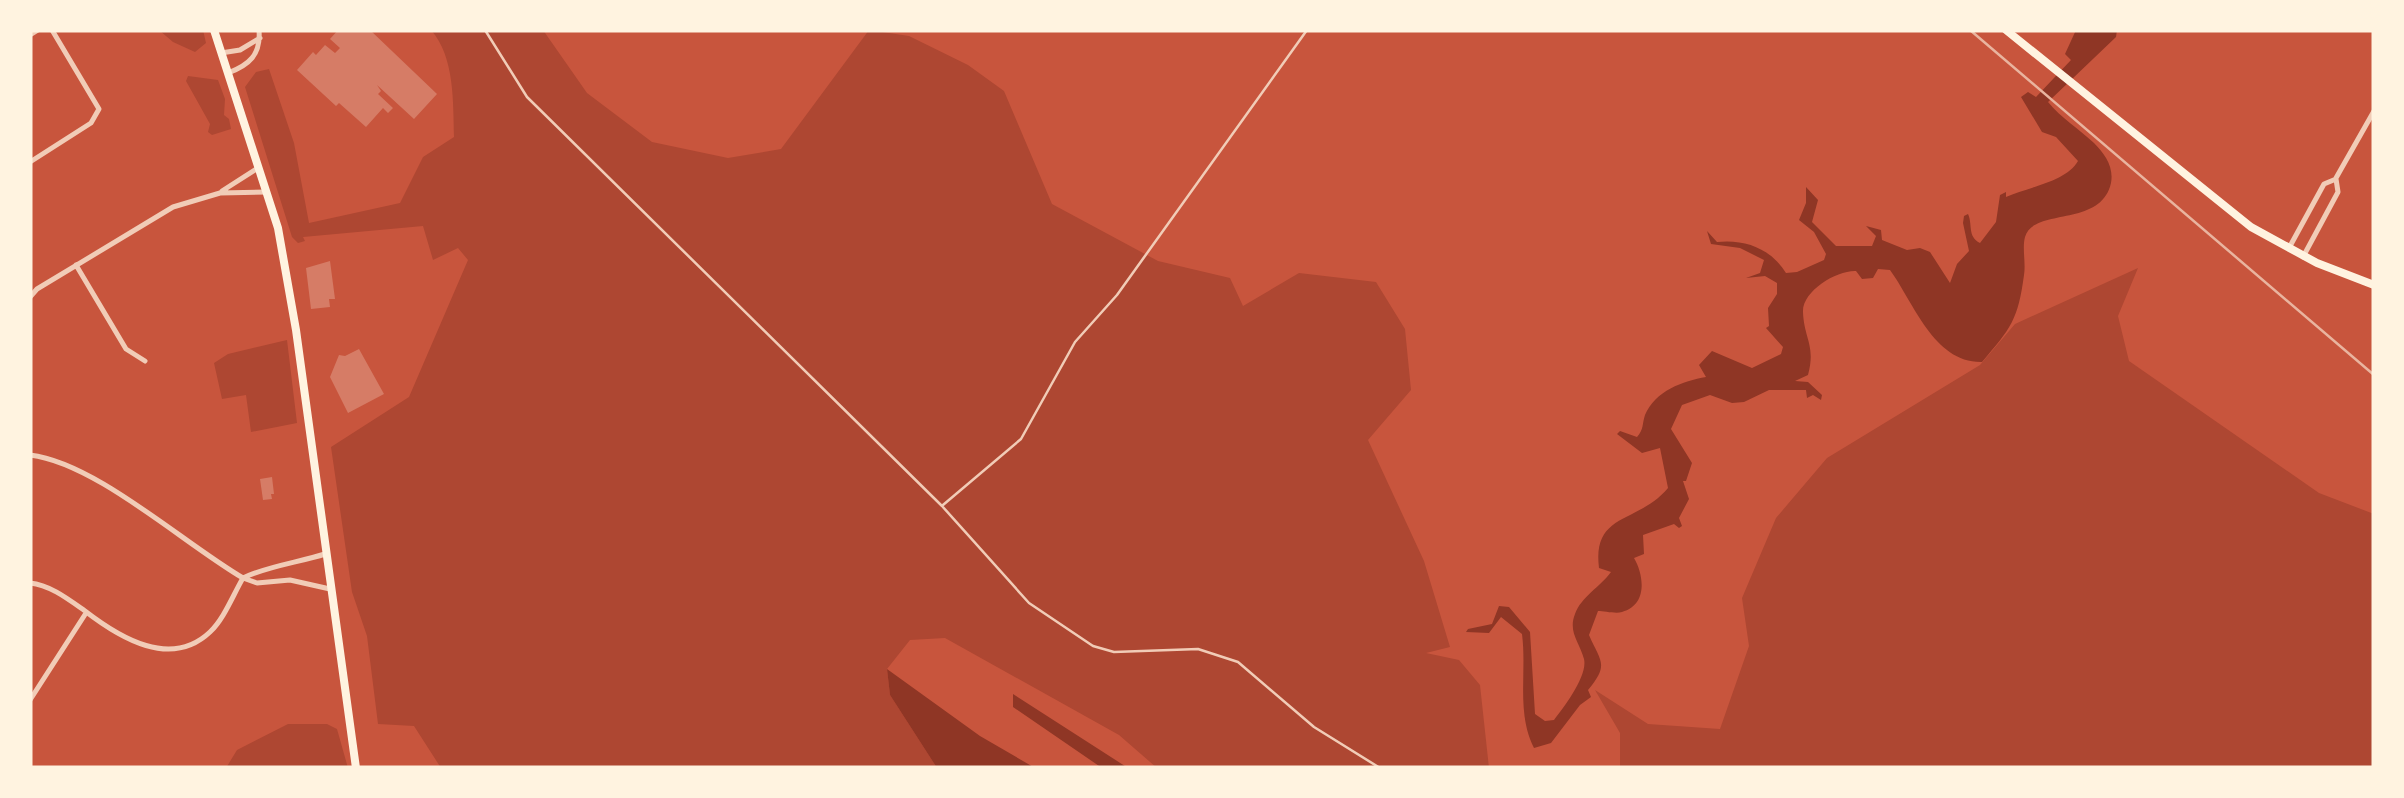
<svg xmlns="http://www.w3.org/2000/svg" width="2404" height="798" font-family="Ubuntu,sans-serif">
<rect width="100%" height="100%" fill="#c8553d"/>
<path fill="#ae4732" d="M159,30H203L206,43L195,52L173,42Z
M431,30H543L587,93L652,142L728,158L781,149L869,30L909,36L968,65L1004,91L1052,204L1158,261L1230,278L1243,306L1299,273L1376,282L1405,329L1411,390L1368,440L1424,561L1450,647L1426,653L1459,660L1480,685L1489,768H1157L1119,735L945,638L910,640L887,669L890,695L937,768H441L414,726L378,724L367,636L352,592L331,447L409,397L468,260L458,248L433,260L423,226L303,237L305,241L298,243L292,237L245,87L256,72L269,69L294,143L309,223L400,203L423,157L454,137C453,103 455,57 431,30Z
M188,76L218,80L225,99L224,115L229,119L231,129L212,135L208,132L210,124L186,81Z
M2138,268L2118,316L2129,361L2319,493L2374,514V768H1620V733L1595,690L1648,724L1720,729L1749,646L1742,598L1776,518L1827,458L1980,365L2015,324Z
M287,340L297,423L251,432L246,395L222,399L214,363L228,354Z
M288,724H327L337,729L348,768H226L237,750Z"/>
<path fill="#8f3625" d="M2076,30H2117L2116,37L2048,102C2061,118 2079,129 2094,143C2105,154 2114,167 2111,183C2101,228 2034,207 2025,237C2022,248 2026,263 2024,275C2018,320 2011,328 1982,362C1934,363 1914,303 1890,270L1878,269L1873,278L1862,279L1856,271C1837,270 1802,291 1803,312C1804,339 1816,345 1808,375L1795,381L1808,382L1822,395L1821,400L1813,395L1807,398L1806,390H1769L1744,402L1732,403L1710,395L1682,405L1671,429L1692,463L1686,481H1683L1689,499L1679,518L1682,526L1679,528L1674,524L1643,535L1644,554L1634,558C1644,575 1648,605 1622,612C1616,614 1604,611 1598,611L1589,635C1600,661 1610,664 1588,690L1591,697L1580,705L1551,743L1534,748C1516,713 1527,672 1522,634L1501,617L1489,633L1466,632L1468,629L1492,624L1499,606L1509,607L1530,632L1535,714L1545,721L1554,720C1564,707 1588,676 1584,659C1579,641 1568,632 1575,614C1581,597 1600,587 1611,572L1599,568C1592,512 1638,524 1668,488L1660,448L1642,453L1617,434L1620,431L1637,437C1644,429 1642,424 1645,415C1655,391 1683,381 1706,377L1699,365L1712,351L1752,368L1781,354L1783,347L1766,328L1769,326L1768,308L1777,294V283L1765,276L1746,278L1760,273L1764,260L1740,248L1711,244L1707,231L1717,242C1746,239 1771,249 1786,273L1797,272L1824,260L1826,254L1814,232L1799,220L1806,203V187L1818,200L1812,222L1836,246H1872L1876,236L1866,226L1881,230L1882,240L1907,250L1920,248L1930,252L1950,283L1957,264L1969,251L1963,223L1964,216L1968,214C1973,225 1967,236 1980,243L1996,222L2000,195L2006,192V197C2028,187 2066,182 2078,161L2056,137L2042,132L2021,97L2028,92L2036,97L2071,60L2065,54Z
M887,669L980,736L1035,768H937L890,695Z
M1013,694L1128,768H1102L1013,707Z"/>
<path fill="#d67c66" d="M338,30H370L437,94L414,119L377,85L381,91L378,94L393,108L388,113L383,108L366,127L339,103L336,106L297,70L313,52L316,55L325,45L335,53L340,48L330,39Z
M330,261L335,299H329L330,307L311,309L306,268Z
M359,349L384,394L348,413L330,377L339,355L345,356Z
M272,477L274,494H271L272,499L263,500L260,479Z"/>
<g fill="none" stroke-linecap="round" stroke-linejoin="round">
<path stroke="#f1ccb7" stroke-width="2.5" d="M485,30L527,97L942,506L1029,603L1093,646L1114,652L1198,649L1238,662L1314,727L1380,768
M943,505L1021,439L1075,342L1117,295L1307,30"/>
<path stroke="#f1ccb7" stroke-width="5" d="M30,35L38,30
M221,53L240,50L260,38
M228,73C249,65 261,55 259,30
M30,162L91,123L99,109L52,30
M2336,178L2374,111
M222,191L258,168
M2289,248L2324,184L2336,179L2338,192L2303,257
M76,265L126,349L145,361
M30,297L37,289L173,207L220,193L267,192
M30,455C96,463 183,543 243,578L257,583L290,580L330,589
M243,578C264,567 300,562 325,554
M30,583C50,585 68,599 85,611C120,638 171,669 210,632C224,619 233,595 243,578
M30,700L86,613"/>
<path stroke="#fff3e0" stroke-width="8" d="M214,30L278,228L296,330L356,768
M2006,30L2251,227L2317,263L2374,285"/>
<path stroke="#e9b49f" stroke-width="2.5" d="M1970,30L2374,375"/>
</g>
<rect width="2404" height="798" fill="none" stroke="#fff3e0" stroke-width="65"/>
</svg>
